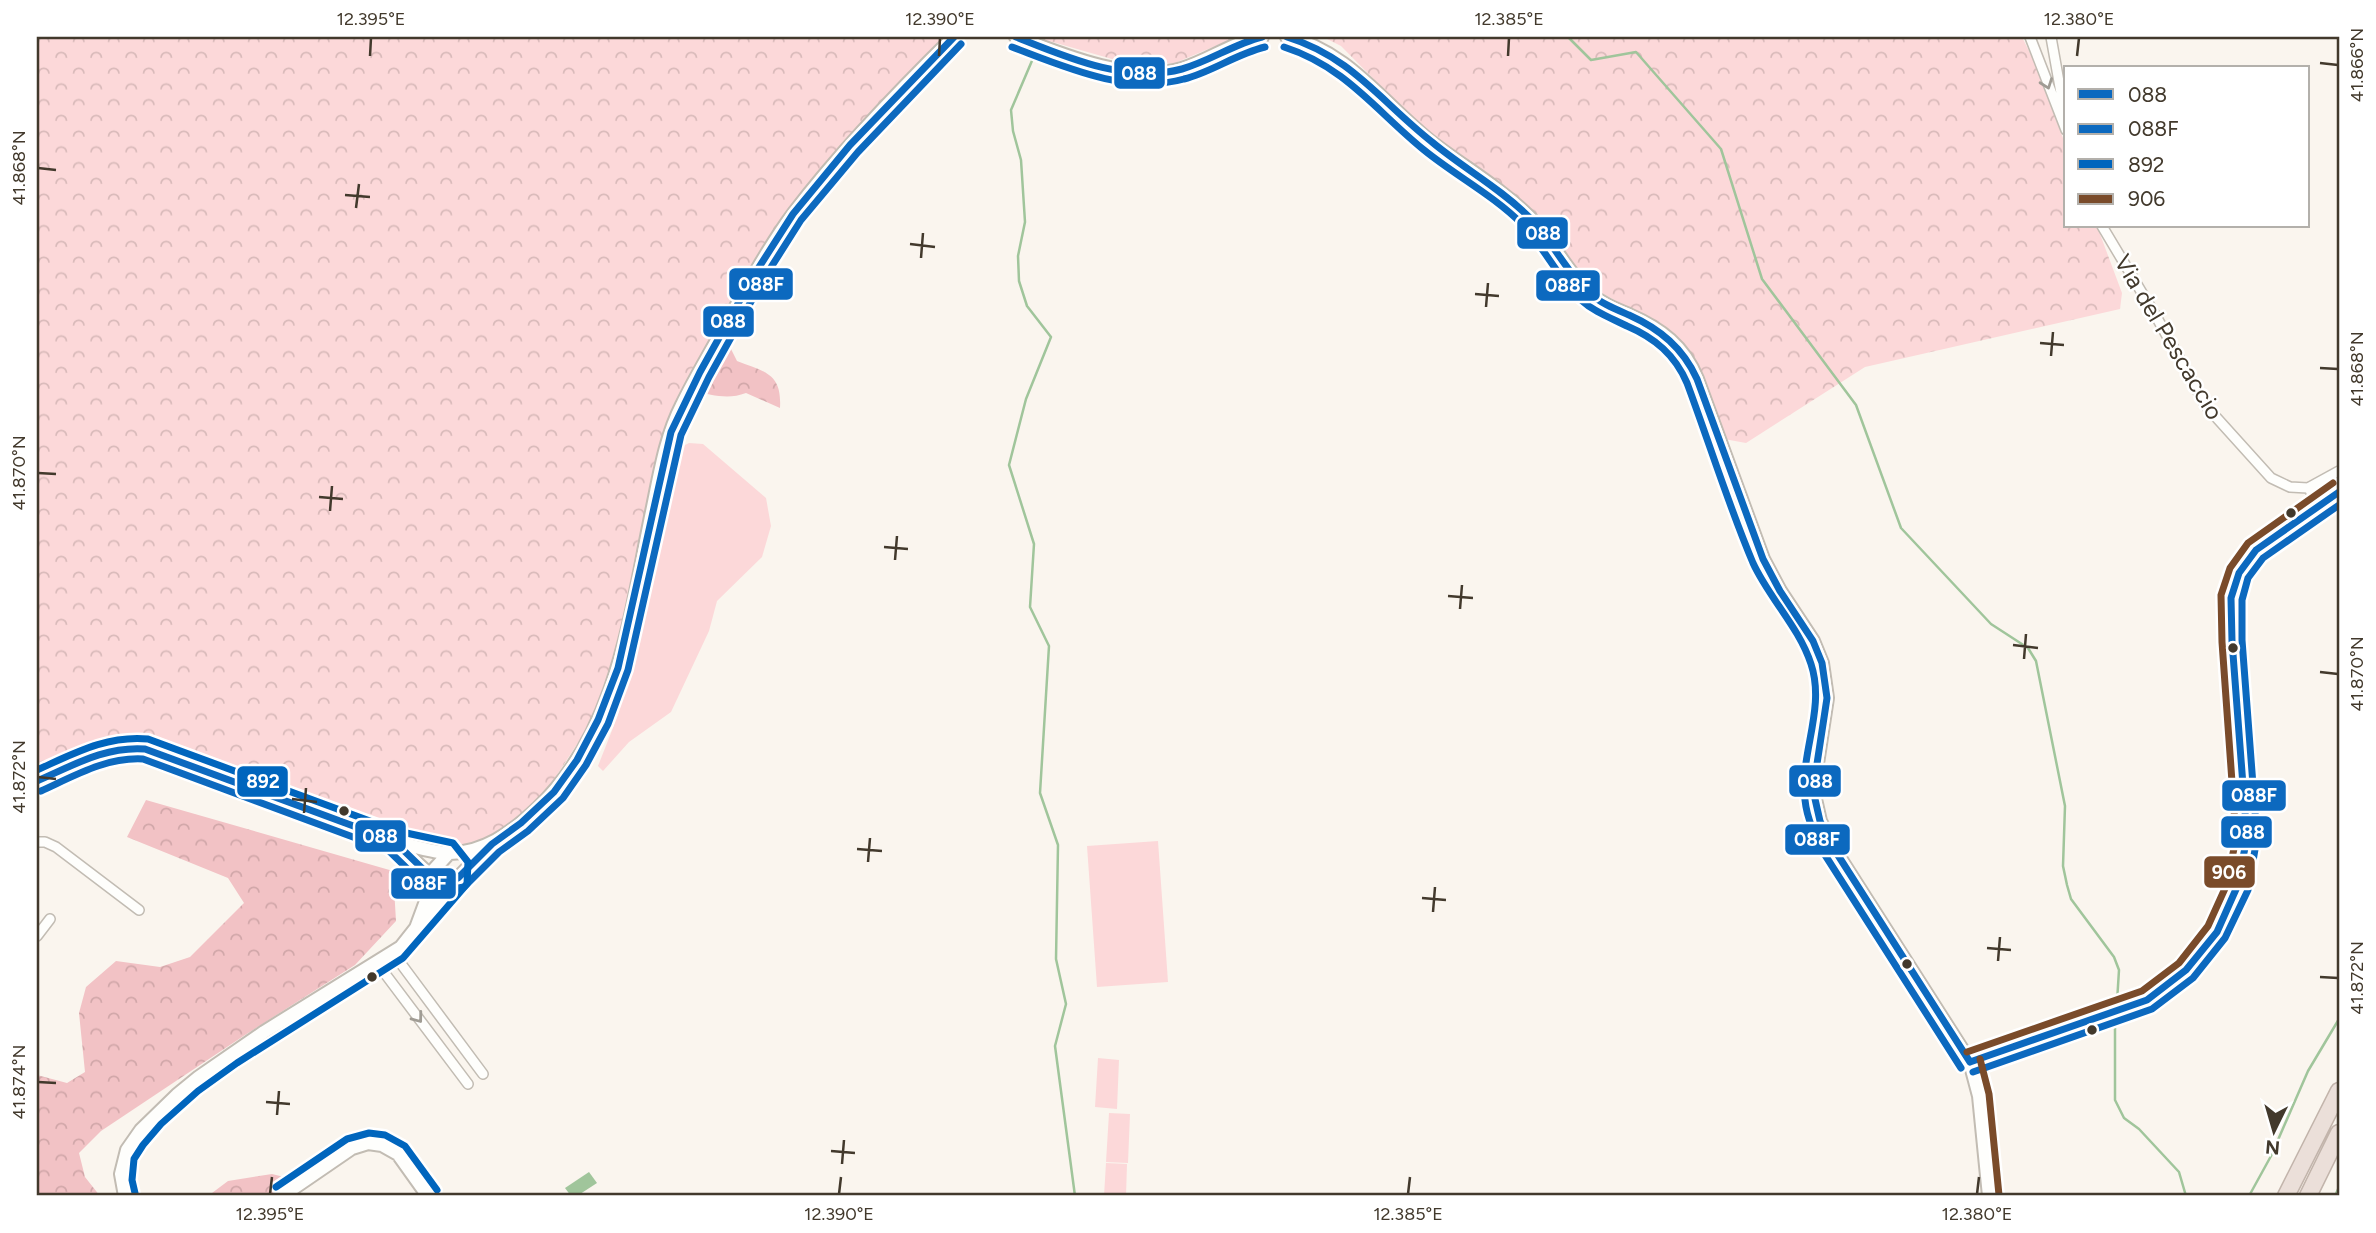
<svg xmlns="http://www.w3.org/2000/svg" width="2376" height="1233" font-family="Figtree,sans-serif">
<defs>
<pattern id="forest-crowns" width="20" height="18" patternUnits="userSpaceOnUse" patternTransform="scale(1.75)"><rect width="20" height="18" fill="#f2c2c5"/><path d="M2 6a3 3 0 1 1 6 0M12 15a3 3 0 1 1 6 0" fill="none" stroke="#d1a7a9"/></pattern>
<pattern id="park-crowns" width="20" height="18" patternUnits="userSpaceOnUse" patternTransform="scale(1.75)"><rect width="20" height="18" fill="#fcd8d9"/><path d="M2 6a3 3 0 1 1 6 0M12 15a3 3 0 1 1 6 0" fill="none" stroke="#d9baba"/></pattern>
</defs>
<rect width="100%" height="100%" fill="#faf5ee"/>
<path fill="#fcd8d9" d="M689,443L703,444L766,498L771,526L762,557L717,601L709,631L671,712L629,742L603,771L598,766L618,715L641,623L675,450Z
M1158,841L1168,982L1097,987L1087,846Z
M1098,1058L1119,1060L1117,1109L1095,1107Z
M1109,1113L1130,1114L1128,1163L1106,1162Z
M1106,1163L1127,1164L1126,1196H1104Z"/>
<path fill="url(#forest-crowns)" d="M720,344L729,345L737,361C765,372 782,373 780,408L746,393C728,400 712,395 694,391Z
M146,800L393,871L396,921L355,965L245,1035L101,1131L79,1153L85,1177L100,1196H37V1075L67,1083L85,1072L79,1013L86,987L116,961L160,967L190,957L244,903L228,878L127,837Z
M272,1174L292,1179L268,1196H208L228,1181Z"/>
<path fill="url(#park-crowns)" d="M37,37H944L821,169L747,277L669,422L614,663L594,718L542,798L485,842L461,847L419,845L139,742L113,741L37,772Z
M1035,37H1237L1175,63L1133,65Z
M1323,37H2022L2033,59L2066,146V226H2097L2122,293L2120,309L1865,367L1746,443L1724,439L1694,364L1674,333L1589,286L1528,208L1425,131L1341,46Z"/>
<path fill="#a0c59b" d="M589,1172L597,1183L577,1196H571L565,1188Z"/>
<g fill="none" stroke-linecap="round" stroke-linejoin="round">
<path stroke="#a0c59b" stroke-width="2.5" d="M1568,37L1591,60L1636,52L1721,149L1762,279L1856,405L1901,528L1991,624L2028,648L2036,661L2065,806L2063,866L2067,885L2071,899L2114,957L2119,970L2117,1002
M1041,43L1045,37
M1037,49L1011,110L1013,131L1021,160L1025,222L1018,256L1019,281L1027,306L1051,337L1026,399L1009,465L1034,544L1030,607L1049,646L1040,793L1058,845L1056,959L1066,1004L1055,1046L1075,1196
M2115,1022V1100L2124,1118L2139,1129L2179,1172L2186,1196
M2249,1196L2271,1156L2308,1071L2339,1019
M2335,1196L2339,1187"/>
<g stroke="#c2bcb3" stroke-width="12">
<path id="street" d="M2030,37L2066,130
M2051,37L2066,121
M2102,226L2157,318L2206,406L2271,478L2290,487L2308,488L2321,505
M2308,488L2339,471
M37,842H45L56,847L139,910
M37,936L50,919
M393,953L483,1074
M377,963L468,1084"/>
</g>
<g stroke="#c2bcb3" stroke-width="16">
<path id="secondary" d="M1016,37C1062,55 1133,84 1182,69C1210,60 1232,43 1262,37
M1287,37C1347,50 1385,106 1431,142C1463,167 1500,188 1529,217C1551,239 1567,272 1588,292C1600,303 1614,309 1629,315C1661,329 1684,346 1697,379L1763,559L1780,591L1813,641L1822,663L1827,698L1815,777V799L1820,821L1834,849L1970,1062L1979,1096L1989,1196
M37,781L111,751L137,748L394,841C411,846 428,851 446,853C482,855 513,832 538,808C619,731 631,610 653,507C660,473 666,436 682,405C695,378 711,352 725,326C747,288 768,248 794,213C842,150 898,92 954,37
M398,845C416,859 431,887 457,878
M421,921L458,878L491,844
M1970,1062L2147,1000C2205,967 2242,905 2247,838L2232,641L2231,598L2239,573L2256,550L2339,492
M125,1196L121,1174L127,1150L141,1130L177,1095L199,1077L264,1032L401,947L416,928L426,901L429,875L449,853
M282,1196L352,1148L368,1143L382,1145L398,1154L428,1196"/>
</g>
<g stroke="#c2b4ab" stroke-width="19">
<path id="highway" d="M2286,1196L2339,1091
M2308,1196L2339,1133"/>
</g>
<use href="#street" stroke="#fefefc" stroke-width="9"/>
<use href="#secondary" stroke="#fefefc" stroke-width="12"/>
<use href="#highway" stroke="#ebdfd9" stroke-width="16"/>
<g stroke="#fff" stroke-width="12">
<path id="bus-1" d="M1016,37C1066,57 1127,84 1182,69C1210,61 1234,44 1262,37
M1287,37C1352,57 1381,102 1432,142C1463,168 1500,188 1529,217C1551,239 1565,270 1588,292C1600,303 1615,309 1629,315C1660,329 1683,348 1697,379L1763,559L1780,591L1813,641L1822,663L1827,698L1815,777V799L1820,821L1834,849L1970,1062
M37,781C72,766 105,746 145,749L394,841L429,875L444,881L458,878L492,844L521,823L554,792L577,760L598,720L618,668L671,432L700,372L754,275L793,214L850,145L954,37
M1970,1062L2147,1000L2186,970L2217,932L2237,887L2247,838L2232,641L2231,598L2239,573L2256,550L2339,492"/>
</g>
<g stroke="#fff" stroke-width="12">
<path id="bus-2" d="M1012,47C1065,67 1127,95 1184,79C1212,72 1236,54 1265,47
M1284,47C1346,67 1376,111 1424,150C1456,176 1493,195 1522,224C1544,247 1558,278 1581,300C1594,312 1611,318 1627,326C1655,338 1675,355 1687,383C1709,442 1728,504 1753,563C1769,598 1799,627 1811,664C1826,709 1799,755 1805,800C1807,820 1816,837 1825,855L1961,1068
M41,791C74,776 106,757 143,759L388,850L422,883L442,891L464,887L499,852L528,831L563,798L586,765L608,724L628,670L681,435L709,377L763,280L801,220L858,152L961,44
M1973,1072L2152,1009L2193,978L2225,938L2248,890L2257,838L2242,640V600L2248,578L2263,558L2339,505"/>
</g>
<g stroke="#fff" stroke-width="12">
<path id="bus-3" d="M37,770C73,754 107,735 148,739L397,831L453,843L468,862L467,884L403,958L237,1063L198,1091L161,1124L143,1145L134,1159L132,1180L135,1193
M276,1187L347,1139L369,1133L385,1135L405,1146L437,1190"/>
</g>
<g stroke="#fff" stroke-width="12">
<path id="bus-4" d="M1967,1052L2142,991L2179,963L2208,926L2227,884L2236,838L2222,642L2221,595L2230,568L2248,543L2333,483
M1980,1059L1989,1094L1999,1195"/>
</g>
<use href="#bus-1" stroke="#0c69bf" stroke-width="7"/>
<use href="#bus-2" stroke="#0c69bf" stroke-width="7"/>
<use href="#bus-3" stroke="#0065bd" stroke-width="7"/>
<use href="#bus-4" stroke="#7a4b2a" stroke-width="7"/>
</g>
<defs><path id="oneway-chevron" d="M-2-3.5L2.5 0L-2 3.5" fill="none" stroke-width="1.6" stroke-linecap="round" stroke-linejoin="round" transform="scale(1.75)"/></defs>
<g stroke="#a09c94">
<use href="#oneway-chevron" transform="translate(2047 84) rotate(70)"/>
<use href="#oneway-chevron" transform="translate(418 1018) rotate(53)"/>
</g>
<path fill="none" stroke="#42392c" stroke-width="2.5" d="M370,56L371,38M939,56L940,38M1508,56L1509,38M2077,56L2079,38M2320,63L2338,65M38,168L56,170M345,195L370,197M356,208L359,184M910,244L935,247M921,258L923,233M1475,294L1499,296M1486,307L1488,283M2040,343L2064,345M2051,356L2053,332M2320,368L2338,369M38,473L56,474M319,497L343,499M330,511L332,486M884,547L908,549M895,560L897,536M1448,596L1473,598M1460,609L1462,585M2013,645L2038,648M2024,659L2026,634M2320,672L2338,674M38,777L56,779M292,799L317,802M304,813L306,788M857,849L882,851M868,862L870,838M1422,898L1446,900M1433,912L1435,887M1987,948L2011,950M1998,961L2000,937M2320,977L2338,978M38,1082L56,1083M266,1102L290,1104M277,1115L279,1091M831,1151L855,1153M842,1164L844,1140M270,1194L272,1177M839,1194L841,1177M1408,1194L1410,1177M1977,1194L1979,1177"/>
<g fill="#42392c" stroke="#fff" stroke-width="2.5">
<circle cx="2291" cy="513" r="6"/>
<circle cx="2233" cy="648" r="6"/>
<circle cx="344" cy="811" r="6"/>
<circle cx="1907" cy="964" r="6"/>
<circle cx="372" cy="977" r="6"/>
<circle cx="2092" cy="1030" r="6"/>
</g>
<g text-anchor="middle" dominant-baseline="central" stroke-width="5" stroke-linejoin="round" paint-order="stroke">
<g font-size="24" fill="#42392c" stroke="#fff">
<text transform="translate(2169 337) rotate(59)">Via del Pescaccio</text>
</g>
</g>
<g stroke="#fff" stroke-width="2.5">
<rect x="1113" y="56" width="53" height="34" rx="7" fill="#0c69bf"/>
<rect x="1516" y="216" width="53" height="34" rx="7" fill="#0c69bf"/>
<rect x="728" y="267" width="66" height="34" rx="7" fill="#0c69bf"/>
<rect x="1535" y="269" width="66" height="33" rx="7" fill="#0c69bf"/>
<rect x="702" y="305" width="53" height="33" rx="7" fill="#0c69bf"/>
<rect x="1788" y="764" width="54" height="34" rx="7" fill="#0c69bf"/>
<rect x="236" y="765" width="53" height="33" rx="7" fill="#0065bd"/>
<rect x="2221" y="779" width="66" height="33" rx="7" fill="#0c69bf"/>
<rect x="2220" y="815" width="53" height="34" rx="7" fill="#0c69bf"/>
<rect x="354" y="819" width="53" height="34" rx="7" fill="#0c69bf"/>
<rect x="1784" y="823" width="67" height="33" rx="7" fill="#0c69bf"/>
<rect x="2203" y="855" width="53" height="34" rx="7" fill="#7a4b2a"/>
<rect x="390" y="867" width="67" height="33" rx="7" fill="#0c69bf"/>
</g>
<g font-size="19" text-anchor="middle" font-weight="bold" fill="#fff">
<text x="1139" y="80">088</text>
<text x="1543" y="240">088</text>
<text x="761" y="291">088F</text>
<text x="1568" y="292">088F</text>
<text x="728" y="328">088</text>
<text x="1815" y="788">088</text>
<text x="263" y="788">892</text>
<text x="2254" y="802">088F</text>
<text x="2247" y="839">088</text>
<text x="380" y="843">088</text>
<text x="1817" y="846">088F</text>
<text x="2229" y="879">906</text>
<text x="424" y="890">088F</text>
</g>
<rect width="2376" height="1233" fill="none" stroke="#ffffff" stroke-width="77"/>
<rect x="2064" y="66" width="245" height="161" fill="#ffffff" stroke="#b3b0ab" stroke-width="2"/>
<rect x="2078" y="89" width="35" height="10" fill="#0c69bf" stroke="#b3b0ab" stroke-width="2"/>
<text x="2128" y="102" font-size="21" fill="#42392c">088</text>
<rect x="2078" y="124" width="35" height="10" fill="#0c69bf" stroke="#b3b0ab" stroke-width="2"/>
<text x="2128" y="136" font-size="21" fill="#42392c">088F</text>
<rect x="2078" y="159" width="35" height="10" fill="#0065bd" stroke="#b3b0ab" stroke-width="2"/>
<text x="2128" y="172" font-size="21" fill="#42392c">892</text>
<rect x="2078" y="194" width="35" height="10" fill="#7a4b2a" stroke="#b3b0ab" stroke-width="2"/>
<text x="2128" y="206" font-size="21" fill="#42392c">906</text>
<g transform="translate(2274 1131) rotate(185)" stroke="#ffffff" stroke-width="5" paint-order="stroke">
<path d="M0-5L12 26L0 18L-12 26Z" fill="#42392c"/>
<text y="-10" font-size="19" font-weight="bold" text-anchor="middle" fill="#42392c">N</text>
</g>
<rect x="38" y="38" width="2300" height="1156" fill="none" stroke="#42392c" stroke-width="2.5"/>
<g font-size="18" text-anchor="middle" fill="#42392c">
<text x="371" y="25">12.395°E</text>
<text x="940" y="25">12.390°E</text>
<text x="1509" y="25">12.385°E</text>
<text x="2079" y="25">12.380°E</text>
<text transform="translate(2357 65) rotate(-90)" y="6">41.866°N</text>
<text transform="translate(19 168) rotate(-90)" y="6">41.868°N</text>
<text transform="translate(2357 369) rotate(-90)" y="6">41.868°N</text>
<text transform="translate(19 473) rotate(-90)" y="6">41.870°N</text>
<text transform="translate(2357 674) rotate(-90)" y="6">41.870°N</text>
<text transform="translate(19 777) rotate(-90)" y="6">41.872°N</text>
<text transform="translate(2357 978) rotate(-90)" y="6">41.872°N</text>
<text transform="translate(19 1082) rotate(-90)" y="6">41.874°N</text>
<text x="270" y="1220">12.395°E</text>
<text x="839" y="1220">12.390°E</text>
<text x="1408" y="1220">12.385°E</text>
<text x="1977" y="1220">12.380°E</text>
</g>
</svg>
